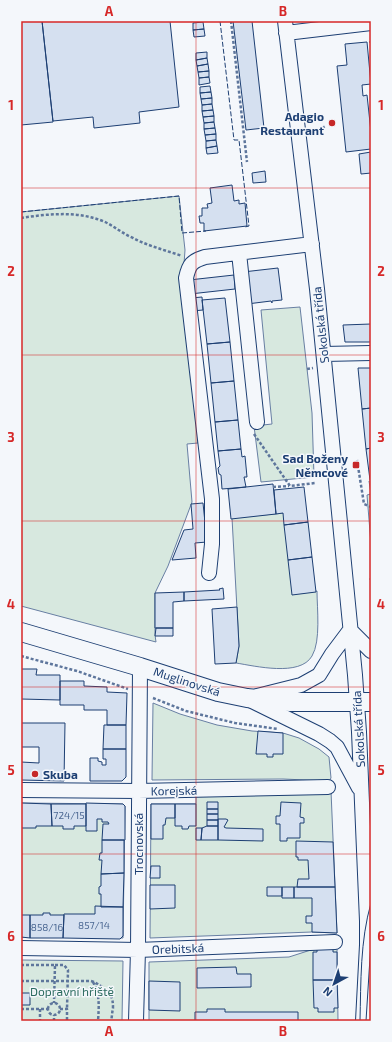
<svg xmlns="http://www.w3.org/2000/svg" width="392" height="1042" font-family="'Exo 2',sans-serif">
<rect width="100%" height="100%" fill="#f4f7fb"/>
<path fill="#d7e8df" stroke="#687fa3" d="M179,196L185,250L184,264L198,443L187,444L192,502L168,566L155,593V635L156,642L21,606V212Z
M300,307L312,413L314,477L261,482L254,426L272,424L261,310Z
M369,481H371V544L367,495L371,494Z
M284,513L293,594L317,591C317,608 321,641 312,656C300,677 255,666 236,663L239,646L232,518Z
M153,703L180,714L217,725L252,731L283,733L299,738L319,749L329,757L331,778L329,781L283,779L152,780Z
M331,791L337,933L312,932L150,938L151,804H196V792Z
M21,803L123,804L125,806L123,938L21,937Z
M317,948H337L338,1021H149V962L289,957Z
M21,960L123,961L122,1021H21Z"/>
<path fill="#d5e0f0" stroke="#1d3f73" d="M21,21H42L53,122L21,125Z
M42,21H170L179,107L139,112L140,123L94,128L93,117L53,121Z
M233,21H252L264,128L246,130Z
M203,22L204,29L193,30V23Z
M204,29L205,36L194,37L193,30Z
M367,42L371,84L362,85L363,96L367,95L371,132V149L346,152L337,66L347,65L345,44Z
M207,52V58L196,60V53Z
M207,58L208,64L197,66L196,60Z
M208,64L209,71L198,72L197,66Z
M209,71V77L199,78L198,72Z
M209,77L210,83L199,85V78Z
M210,86L211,92L200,93V87Z
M211,92L212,98L201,99L200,93Z
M212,98V104L202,105L201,99Z
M212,104L213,110L202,111V105Z
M213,110L214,116L203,117L202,111Z
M214,116V122L204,123L203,117Z
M214,122L215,128L204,129V123Z
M215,128L216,134L205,135L204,129Z
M216,134V140L206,141L205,135Z
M216,140L217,146L206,148V141Z
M217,146L218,153L207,154L206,148Z
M371,152V173L361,174L359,154Z
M265,171L266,182L253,183L252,173Z
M232,185L234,201L239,200V204L245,203L247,226L204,231V223H200L199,216H202V208H208L207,204L212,203L210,188Z
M278,268L282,300L272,301V303L271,301L247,304L243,272Z
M234,275L235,289L190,294L189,280Z
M202,297L203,310L192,311L191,298Z
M225,298L230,342L207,344L202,300Z
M371,324V342H345L343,325Z
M230,342L234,381L211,383L207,344Z
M358,368H371V408L362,409Z
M234,381L238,420L215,422L211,383Z
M371,408V448L366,449L362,409Z
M238,420L241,449L218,451L215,422Z
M371,448V480H370L366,449Z
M241,449L242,457L245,456L247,477H244L246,487L222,489L221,475L219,474L218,468L220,466L218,451Z
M273,484L276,514L231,519L228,489Z
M304,487L308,522L284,525L283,513L276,514L274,490Z
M203,503L207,542L195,543L196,558L172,560L184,530L193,529L191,504Z
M308,522L312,557L288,560L284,525Z
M312,557L316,592L292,595L288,560Z
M223,588L224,599L184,601V592L220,590L219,589Z
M184,592V601L173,602V628H155V593Z
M237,607L239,646L236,663L215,664L212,609Z
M156,628H173V636H155Z
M21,669H37L36,675H60V700L21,699Z
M60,681H84V686L107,687V692L127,693L126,725H107V710H84V705H60Z
M21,723H65L64,781L21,780V762L39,763V747H21Z
M104,725H126V749H103Z
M258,731L283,733V754H273V757H267V754H256Z
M103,749H126V777L122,781H90V758H98V761L102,762V765H106V759H103Z
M207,802H218V809H207Z
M281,802L301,803L300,817L304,818V823H300V838H287V841H280V824H276V816H280Z
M21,803L51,804L52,826H36V828H21Z
M86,803L123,804L125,806V840H102L103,824H109L108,822H102V819H97V831H86Z
M51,804H86V826H74V829H63V826H52Z
M151,804H175V818H166L165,825H163V839H151Z
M175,804H196V826H189L188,829H182V826H175Z
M207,809H218V814H207Z
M207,814H218V820H207Z
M218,819H226L228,820L224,827L226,828L263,829V841L218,840Z
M207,820H218V826H207Z
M207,826H218V840H201L202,828Z
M196,828H202L201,840H196Z
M102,840H124V873L101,874L102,860H99L100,853H102Z
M296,841L333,842L335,887H297L298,879H309L308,860H298V857H296Z
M151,866H160V878H150Z
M124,873L123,907H101V894H99V887L101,886V874Z
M150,885H175V908L150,909Z
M267,887H282V896H267Z
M282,887H294V898H282Z
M294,887H335L337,933L312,932V923H306V916H312V898H294Z
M95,906L123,907V936L120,939L63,938L64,914H95Z
M43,913H50V915H64L63,938H30V915H43Z
M21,915H30V938L21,937Z
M317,948H333V952H337V980H313V952H317Z
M236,967L237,974H251V987L197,988V968Z
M313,980H337L338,1008H334V1012H318V1008H314Z
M149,981L180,982V1011L149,1010Z
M21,993H30V1005H21Z
M207,1009H225V1012H298V1021H195V1012H207Z"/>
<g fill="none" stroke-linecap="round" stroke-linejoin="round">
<g stroke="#1d3f73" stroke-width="16">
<path id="minor" d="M285,21L317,289L355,675L359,732L367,921V945L363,1021
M286,33L371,23
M239,253L257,422
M324,354L371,353
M209,573L212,544V499L186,278C189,264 192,261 205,257L312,244
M350,630L371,651
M257,696L301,685L319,675L332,654L350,630
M250,700L319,734L330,741L337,747L359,788
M21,790L138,791L328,787
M21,948L138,950L335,942
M136,1021L138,950L140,667"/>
</g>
<g stroke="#1d3f73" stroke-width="20">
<path id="major" d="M21,632L140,667L218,692L247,698L290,702H371"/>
</g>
<path stroke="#5e769c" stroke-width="2.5" stroke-dasharray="3 2" stroke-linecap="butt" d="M231,21L247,162
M322,128L326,126
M21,218C47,214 75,211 100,220C112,224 121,233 133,238C148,246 165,250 182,256
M307,369L313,368
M254,434L290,486L315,483
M357,460L364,504L371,507
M273,487L289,486
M370,580L371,579
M21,656L77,671L128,689
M153,698L186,711L235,723L278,729
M21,965H55L54,1003
M55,965H64L68,970L67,1009
M21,981H91C95,982 98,984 102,987C111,994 113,997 113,1008C112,1013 112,1017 111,1021
M93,982C100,994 99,1007 98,1021
M48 1009a6 6 0 1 1 12 0a6 6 0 1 1-12 0Z
M21,1009H48
M40,1009V1021
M60,1009H67V1021
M54,1021V1015"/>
<use href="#minor" stroke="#f4f7fb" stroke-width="14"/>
<use href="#major" stroke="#f4f7fb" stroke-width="18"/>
<path stroke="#1d3f73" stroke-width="1" d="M360,1021C361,982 360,941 371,903
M366,1021L371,942"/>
<path stroke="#1d3f73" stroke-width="1" stroke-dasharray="5 2" stroke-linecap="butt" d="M220,21L234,140H239L249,226L245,227
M369,42H371
M21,212L179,196L182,233L206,231"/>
</g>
<path fill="none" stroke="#d62828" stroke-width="1" stroke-opacity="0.55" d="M196,21V1021M21,188H371M21,355H371M21,521H371M21,687H371M21,854H371"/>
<g fill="#c62828" stroke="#f4f7fb" stroke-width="1.5">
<circle cx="332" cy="123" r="4"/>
<rect x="352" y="461" width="8" height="8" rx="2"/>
<circle cx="35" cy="774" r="4"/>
</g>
<g text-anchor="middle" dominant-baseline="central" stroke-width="3" stroke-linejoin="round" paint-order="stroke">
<g font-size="10" fill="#4b6792">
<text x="69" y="815">724/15</text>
<text x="94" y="925">857/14</text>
<text x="47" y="927">858/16</text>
</g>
<g font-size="12" font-weight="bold" fill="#1d3f73" stroke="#f4f7fb" text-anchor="end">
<text x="324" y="116">Adagio<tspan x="324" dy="14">Restaurant</tspan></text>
<text x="348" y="458">Sad Boženy<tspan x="348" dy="14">Němcové</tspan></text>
<text x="43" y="774" text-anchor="start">Skuba</text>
</g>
<g font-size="12" fill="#1d3f73" stroke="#f4f7fb">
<text transform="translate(320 325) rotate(-96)">Sokolská třída</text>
<text transform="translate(187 681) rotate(18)">Muglinovská</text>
<text transform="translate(358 729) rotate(-93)">Sokolská třída</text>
<text transform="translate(174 790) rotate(-1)">Korejská</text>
<text transform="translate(138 844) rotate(-90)">Trocnovská</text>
<text transform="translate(178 948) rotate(-2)">Orebitská</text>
</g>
<g font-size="12" fill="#2c6c60" stroke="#f4f7fb">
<text x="72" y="991">Dopravní hřiště</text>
</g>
</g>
<rect width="392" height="1042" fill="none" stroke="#f4f7fb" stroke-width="44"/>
<g transform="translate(334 984) rotate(220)" stroke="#f4f7fb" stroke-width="3" paint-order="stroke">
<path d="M0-3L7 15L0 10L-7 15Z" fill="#1d3f73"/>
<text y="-6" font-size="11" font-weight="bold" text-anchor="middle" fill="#1d3f73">N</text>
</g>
<rect x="22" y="22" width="348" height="998" fill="none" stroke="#d62828" stroke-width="1.5"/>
<g font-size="13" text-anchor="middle" font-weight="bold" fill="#d62828">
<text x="109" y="16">A</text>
<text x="283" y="16">B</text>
<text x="11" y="110">1</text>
<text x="381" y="110">1</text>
<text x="11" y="276">2</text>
<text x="381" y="276">2</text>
<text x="11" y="442">3</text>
<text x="381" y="442">3</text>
<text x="11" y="609">4</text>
<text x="381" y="609">4</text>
<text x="11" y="775">5</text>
<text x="381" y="775">5</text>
<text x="11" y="941">6</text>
<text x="381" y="941">6</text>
<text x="109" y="1036">A</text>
<text x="283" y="1036">B</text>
</g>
</svg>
